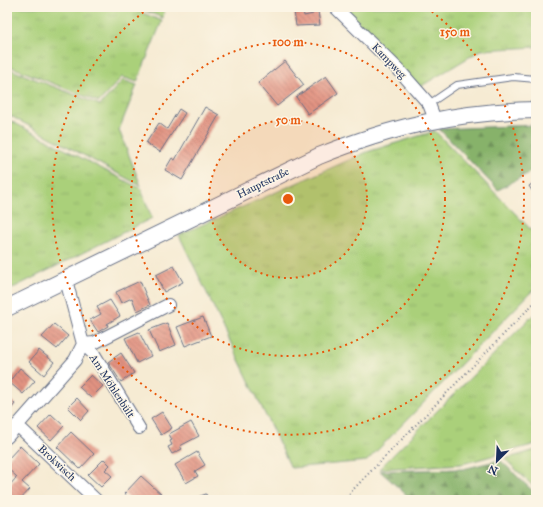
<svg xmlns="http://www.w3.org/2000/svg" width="543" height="507" font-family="'IM FELL Great Primer',serif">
<defs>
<pattern id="grass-tufts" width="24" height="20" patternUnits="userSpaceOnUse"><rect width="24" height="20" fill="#aad07a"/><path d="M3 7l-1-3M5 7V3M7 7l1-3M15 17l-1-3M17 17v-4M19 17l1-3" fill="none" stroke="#92b36c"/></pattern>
<pattern id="forest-firs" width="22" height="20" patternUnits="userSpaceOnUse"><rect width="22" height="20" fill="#87b26a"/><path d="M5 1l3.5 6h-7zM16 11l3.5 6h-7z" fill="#6e915a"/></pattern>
<pattern id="building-back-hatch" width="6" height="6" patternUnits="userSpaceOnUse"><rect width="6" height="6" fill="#e29381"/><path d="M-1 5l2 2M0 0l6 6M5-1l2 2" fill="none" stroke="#b6786d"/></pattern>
</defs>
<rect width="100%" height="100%" fill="#fcf5e5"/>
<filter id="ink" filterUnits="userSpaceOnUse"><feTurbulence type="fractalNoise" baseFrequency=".025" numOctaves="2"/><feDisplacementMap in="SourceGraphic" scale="8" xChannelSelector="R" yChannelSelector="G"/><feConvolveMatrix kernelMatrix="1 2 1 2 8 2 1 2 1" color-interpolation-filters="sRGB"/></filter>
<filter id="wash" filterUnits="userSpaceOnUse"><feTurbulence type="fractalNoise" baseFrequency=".012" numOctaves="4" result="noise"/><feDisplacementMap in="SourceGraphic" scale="16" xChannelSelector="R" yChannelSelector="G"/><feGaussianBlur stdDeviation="0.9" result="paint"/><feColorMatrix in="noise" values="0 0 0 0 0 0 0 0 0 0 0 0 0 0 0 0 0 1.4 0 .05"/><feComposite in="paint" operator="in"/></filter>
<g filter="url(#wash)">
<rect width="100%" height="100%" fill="#f6ebd3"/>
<path fill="url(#grass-tufts)" stroke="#62806c" d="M7,7H128L162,21L137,82L122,77L99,102L7,65Z
M136,7H165L163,18Z
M341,7H534L536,9V47L481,50L418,88Z
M7,68L100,105L123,80L137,85L119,130L141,186L7,114Z
M7,119L141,189L152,218L7,291Z
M435,131L536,235V287L367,461L291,468L179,235L367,152Z
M536,312V444L462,464L379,469Z
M536,450V489L505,459Z"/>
<path fill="url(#forest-firs)" stroke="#517064" d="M536,125V169L498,190L439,129Z
M500,460L536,494V500H412L380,471L463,469Z"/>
<g id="blocks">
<path fill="url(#building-back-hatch)" d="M303,10L304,16L313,14L312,12L318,11L320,25L296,26L294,11Z
M285,61L304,85L277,106L258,83Z
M326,76L338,93L308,114L296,97Z
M205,107L219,115L182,180L165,170L172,158L175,160Z
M179,109L185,113L160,152L146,143L159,123L167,129Z
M536,181V197L529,186Z
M174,266L183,282L164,292L156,275Z
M140,281L150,305L137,311L132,298L121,303L116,292Z
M110,300L120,316L107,324L108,326L98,332L90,320L101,314L97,307Z
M203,317L211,336L185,346L177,327Z
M167,323L176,345L159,352L149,330Z
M54,324L68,336L57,349L42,337Z
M139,332L151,356L137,363L125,338Z
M39,350L54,362L44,375L29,362Z
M121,353L134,373L121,382L108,362Z
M20,368L35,381L23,394L9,382Z
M91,375L103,386L91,398L79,387Z
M7,397L15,404L7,414Z
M77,398L89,411L81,420L68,407Z
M162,412L172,428L161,435L151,419Z
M51,414L64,426L51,440L38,428Z
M191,422L199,436L180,446L182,449L172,454L168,447L172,445L170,441L172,440L169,434Z
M71,432L94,454L80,469L57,447Z
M20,446L39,464L22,482L30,489L20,500H7V488L17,477L7,468V460Z
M197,452L205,465L195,471L198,476L186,483L175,465Z
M104,459L110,465L105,470L112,476L101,487L88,475Z
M141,476L162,495L157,500H131L124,494Z
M206,494L208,500H189Z"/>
</g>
</g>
<g filter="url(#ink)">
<use href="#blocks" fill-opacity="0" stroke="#687187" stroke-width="1"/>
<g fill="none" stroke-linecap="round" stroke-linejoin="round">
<g stroke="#687187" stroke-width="8">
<path id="lane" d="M429,104L457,85L513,77L536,79"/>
</g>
<g stroke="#687187" stroke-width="14">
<path id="street" d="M335,7L399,70L429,104L435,120
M83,344L94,354L139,428
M83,344L94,343L168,305
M17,425L96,500
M7,437L75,360L83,344L66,280"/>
</g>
<g stroke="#687187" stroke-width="18">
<path id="secondary" d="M7,308L319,156C394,126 455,112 536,110"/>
</g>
<path stroke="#687187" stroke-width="2" stroke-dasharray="1 3" stroke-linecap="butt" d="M343,500L536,301"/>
<use href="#lane" stroke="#fff" stroke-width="6"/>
<use href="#street" stroke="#fff" stroke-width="12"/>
<use href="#secondary" stroke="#fff" stroke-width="16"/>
</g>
</g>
<circle cx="288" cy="199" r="79" fill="#e8590c" fill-opacity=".12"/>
<g fill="none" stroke="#e8590c" stroke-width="2" stroke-dasharray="2 4">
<circle cx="288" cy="199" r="79"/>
<circle cx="288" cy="199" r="157"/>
<path d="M427 8A236 236 0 1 1 149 8"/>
</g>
<g text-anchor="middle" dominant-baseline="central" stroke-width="3" stroke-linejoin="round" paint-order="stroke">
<g font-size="11" fill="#1b2f5e" stroke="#fcf5e5">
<text transform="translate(389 61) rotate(46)">Kampweg</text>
<text transform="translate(263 183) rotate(-26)">Hauptstraße</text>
<text transform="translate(112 386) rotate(57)">Am Möhlenbült</text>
<text transform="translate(57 463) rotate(43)">Brokwisch</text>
</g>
</g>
<circle cx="288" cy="199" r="6" fill="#e8590c" stroke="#fcf5e5" stroke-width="2"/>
<g font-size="12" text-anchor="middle" font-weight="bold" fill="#e8590c" stroke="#fcf5e5" stroke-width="3" stroke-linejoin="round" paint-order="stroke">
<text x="455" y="36">150 m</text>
<text x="288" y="46">100 m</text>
<text x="288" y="124">50 m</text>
</g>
<rect width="543" height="507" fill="none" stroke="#fcf5e5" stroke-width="24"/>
<g transform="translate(497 461) rotate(204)" stroke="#fcf5e5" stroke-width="3" paint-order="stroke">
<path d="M0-3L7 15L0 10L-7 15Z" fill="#1b2f5e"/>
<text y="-6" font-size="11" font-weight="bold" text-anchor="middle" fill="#1b2f5e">N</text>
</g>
</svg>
